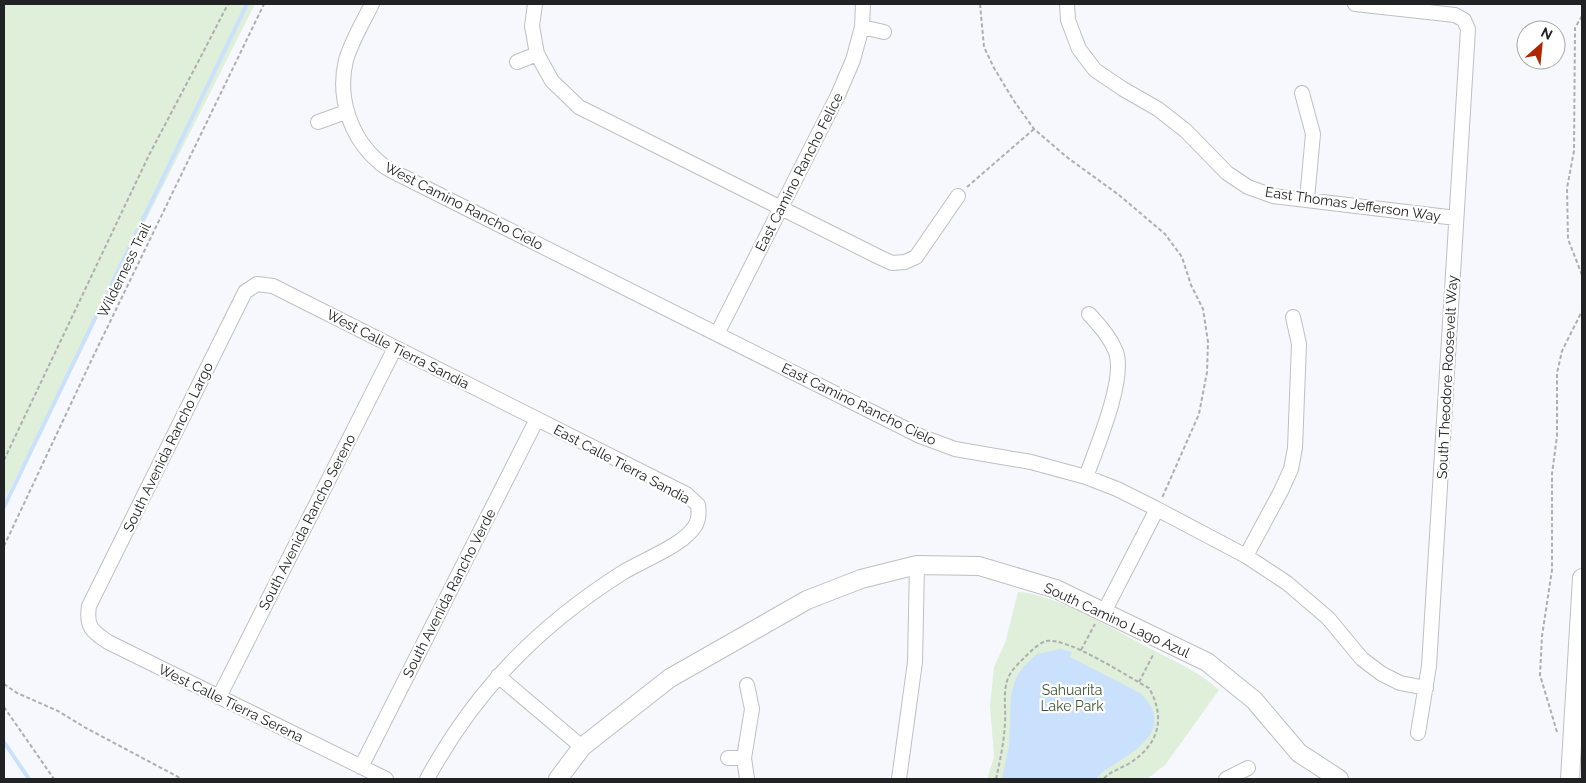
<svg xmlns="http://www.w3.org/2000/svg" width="1586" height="783" font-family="Raleway,sans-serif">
<rect width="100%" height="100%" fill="#f7f8fe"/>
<path fill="#dfefd9" d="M4,4H255L4,501Z
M1018,592C1053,593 1115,630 1147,647C1171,660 1199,671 1219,690L1171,757L1165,765L1147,779H987L994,757L990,706L994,667L1005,643Z"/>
<path fill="#cae1fd" d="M1061,649L1072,652L1070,657L1140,693C1180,732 1128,754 1101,773L1096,779H1002L1009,746L1011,695L1016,678L1023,667L1037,654Z"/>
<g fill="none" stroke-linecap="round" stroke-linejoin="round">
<path stroke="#cae1fd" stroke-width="4" d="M4,507L247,4
M4,742L29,779"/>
<g stroke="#bebfc4" stroke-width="16">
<path id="minor" d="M372,4C363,22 352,40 346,60C337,97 350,137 379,162C385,168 394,172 402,176L920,436L955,449L1031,462L1086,477L1117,489L1157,509L1246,556L1287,583L1328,618L1362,659L1382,674L1400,683L1426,688
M535,4L532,26L537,54L552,81L579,107L879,257L892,263L905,262L916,257L958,196
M1067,4L1068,20L1079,49L1095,70L1123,89L1158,109L1186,131L1227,173L1248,187L1273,196L1456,218
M1355,4L1455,15L1464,20L1468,29L1429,666L1418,733
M862,27L884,32
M517,62L537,54
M1302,93L1313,134L1307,199
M318,122L346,112
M717,334L838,95L853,60L862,27L863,4
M1086,477C1096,449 1126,379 1116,352C1110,337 1100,326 1089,314
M1246,556L1281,491L1291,469L1295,448L1299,344L1293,317
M1104,612L1157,509
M498,676L582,747
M747,685L752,709L744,758L747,779
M219,697L395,348
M728,758H744
M361,767L537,419
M386,779L108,642C91,631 86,626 89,606L245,292L257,284L273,286L686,494L698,505C699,512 699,520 695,526C684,545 641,561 622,573C537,627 475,691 427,779
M899,779L915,662L917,565
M1226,779L1248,768"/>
</g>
<g stroke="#bebfc4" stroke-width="20">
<path id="tertiary" d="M558,779L582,747L670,678L807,600L861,579L917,565L979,566L1056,589L1207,662L1254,700L1299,753L1339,779
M1570,779L1582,578"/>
</g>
<path stroke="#adaeb2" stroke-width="2" stroke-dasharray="4 2.5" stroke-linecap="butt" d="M980,4L984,47L994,68L1014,101L1034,129L1068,158L1119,195L1165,234L1182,257L1191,285L1203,309L1208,342L1207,372L1199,414L1162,498
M1582,16L1575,28L1574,151L1567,188L1568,239L1582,275
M967,187L1034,129
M4,460L149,155L197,64L228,4
M4,546L92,359L264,4
M1081,650L1095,624
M1139,682L1154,653
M4,684L17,693L58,711L86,728L182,779
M4,707L54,779
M1557,732L1540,675L1542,636L1552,570V474L1557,436V373L1562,351L1582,311
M996,779C1000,761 1004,742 1005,723C1006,709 1003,694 1007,681C1010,671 1018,664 1025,657C1030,652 1039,643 1046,641C1068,637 1128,677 1149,688C1166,718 1159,744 1130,763C1120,769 1111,771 1103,779"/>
<use href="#minor" stroke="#fff" stroke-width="14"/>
<use href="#tertiary" stroke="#fff" stroke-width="18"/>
</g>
<g text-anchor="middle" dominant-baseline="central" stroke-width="4.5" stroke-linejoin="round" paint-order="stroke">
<g font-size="14" fill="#212223" stroke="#fff">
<text transform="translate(799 172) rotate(-63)">East Camino Rancho Felice</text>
<text transform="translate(1353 204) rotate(8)">East Thomas Jefferson Way</text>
<text transform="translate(464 206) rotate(27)">West Camino Rancho Cielo</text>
<text transform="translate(124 270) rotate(-64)">Wilderness Trail</text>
<text transform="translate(398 349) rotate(27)">West Calle Tierra Sandia</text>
<text transform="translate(1447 377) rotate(-87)">South Theodore Roosevelt Way</text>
<text transform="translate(859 404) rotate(26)">East Camino Rancho Cielo</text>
<text transform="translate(168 447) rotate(-64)">South Avenida Rancho Largo</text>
<text transform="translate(622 464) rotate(28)">East Calle Tierra Sandia</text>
<text transform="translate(307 522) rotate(-63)">South Avenida Rancho Sereno</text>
<text transform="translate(449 593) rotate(-63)">South Avenida Rancho Verde</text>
<text transform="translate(1117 620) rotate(25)">South Camino Lago Azul</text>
<text transform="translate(231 703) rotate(26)">West Calle Tierra Serena</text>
</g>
<g font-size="14" fill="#3a592e" stroke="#fff">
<text x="1072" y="690">Sahuarita<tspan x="1072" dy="16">Lake Park</tspan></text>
</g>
</g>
<rect width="1586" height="783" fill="none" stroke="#212223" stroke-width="10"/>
<g transform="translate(1541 45) rotate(27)"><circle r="24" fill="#ffffff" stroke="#a6a7a7"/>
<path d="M0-4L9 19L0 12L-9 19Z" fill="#b12502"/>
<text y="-8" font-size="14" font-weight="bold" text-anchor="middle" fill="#212223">N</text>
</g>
</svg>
